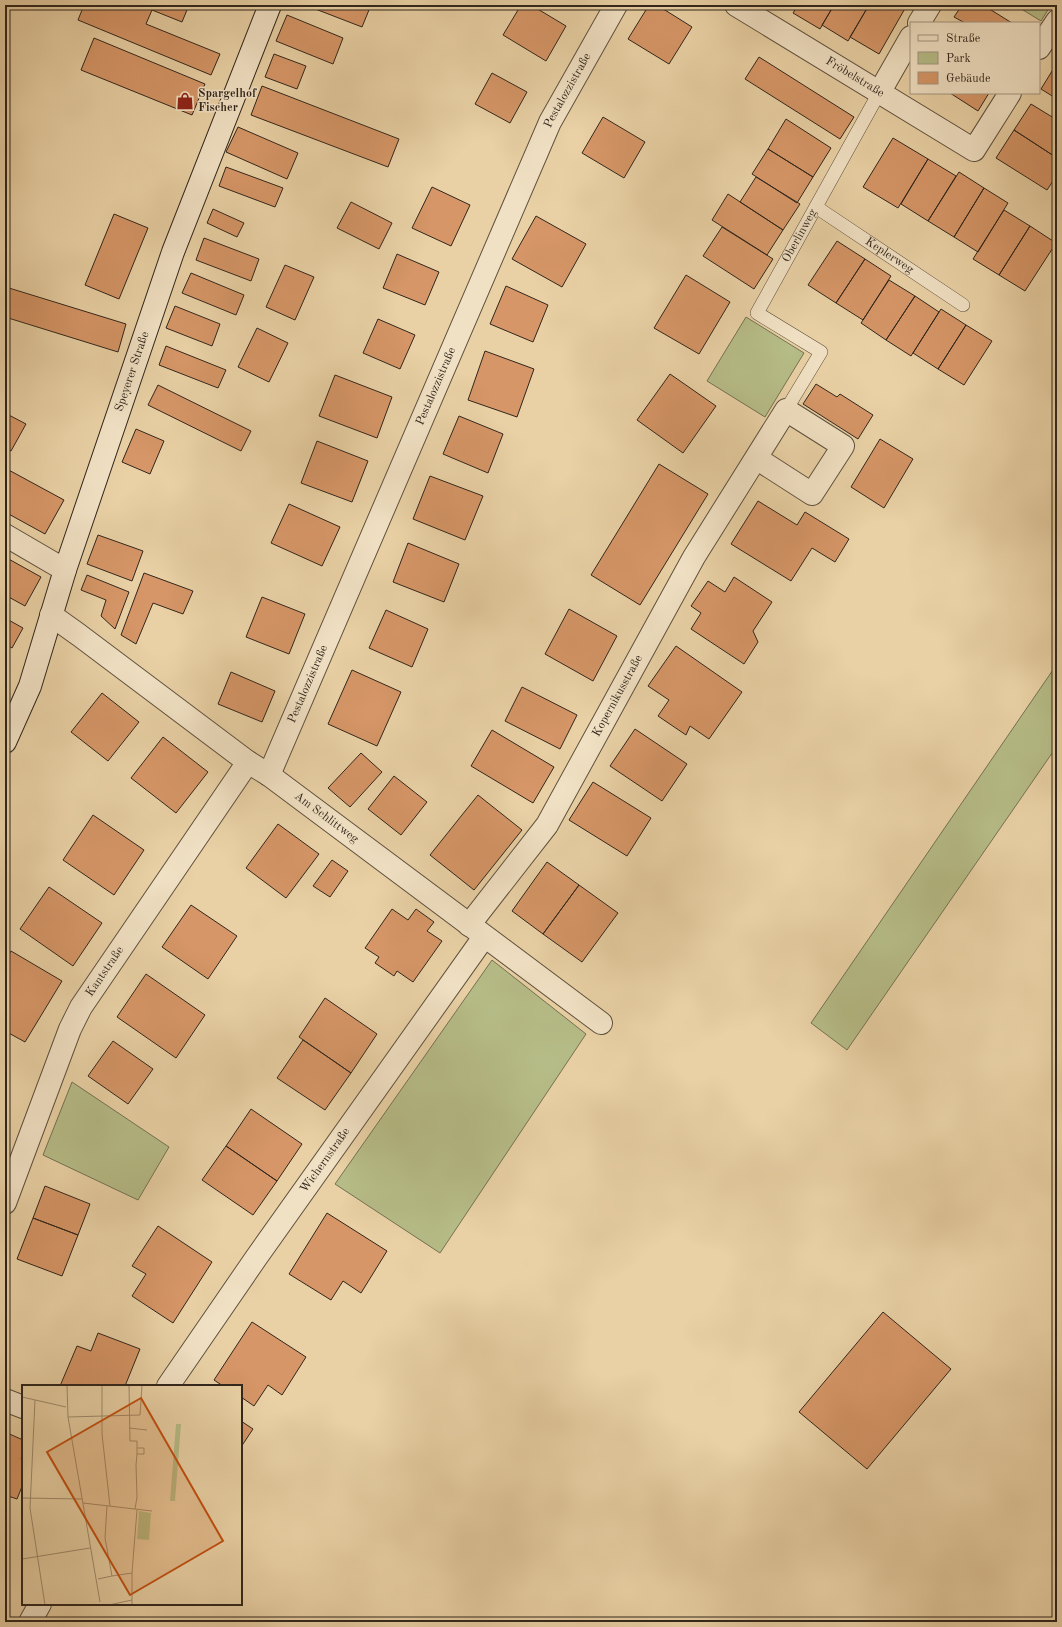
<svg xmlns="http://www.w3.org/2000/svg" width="1062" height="1627" font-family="'Old Standard TT',serif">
<rect width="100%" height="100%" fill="#e9d1a5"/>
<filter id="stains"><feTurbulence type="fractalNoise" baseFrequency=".005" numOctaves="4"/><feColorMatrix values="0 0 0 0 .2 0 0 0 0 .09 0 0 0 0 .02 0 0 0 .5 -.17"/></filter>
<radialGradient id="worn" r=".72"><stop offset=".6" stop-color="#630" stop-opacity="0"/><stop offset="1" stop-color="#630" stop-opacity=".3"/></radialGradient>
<path fill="#b6bc87" stroke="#747152" d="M1015,5H1051L1041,21Z
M746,317L804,353L765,417L707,381Z
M1057,664V746L847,1050L811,1023Z
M492,960L586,1034L440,1253L335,1184Z
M72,1082L169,1147L138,1200L43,1155Z"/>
<path fill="#d69667" stroke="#31261c" d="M84,5H189L182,22L152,10L146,24L220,54L211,75L78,20Z
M232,5H242L241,8Z
M305,5H371L362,27Z
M521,5H531L566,26L546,61L503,35Z
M649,5H657L692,27L669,64L628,39Z
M798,5H834L820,29L793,13Z
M834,5H869L848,41L822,25Z
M869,5H907L879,54L850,37Z
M962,5H983L1012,23H965L954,17Z
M287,15L343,38L333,64L276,41Z
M94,38L205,84L192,115L81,70Z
M274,54L306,66L297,89L265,77Z
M759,57L854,117L840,139L745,79Z
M1057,63V99L1041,89Z
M492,73L527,92L510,123L475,104Z
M262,86L399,139L388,167L251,115Z
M950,93H989L978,111Z
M1031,104L1057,120V158L1014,130Z
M603,117L645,142L624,178L582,153Z
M786,119L831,148L813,177L768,149Z
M238,127L298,153L287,179L226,152Z
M1014,130L1057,158V175L1047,190L996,158Z
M893,138L928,159L898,208L863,187Z
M768,149L813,177L797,203L752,174Z
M928,159L956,176L928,221L901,204Z
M226,167L283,188L275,207L219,186Z
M959,172L984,188L954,237L928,221Z
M756,177L800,204L783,230L740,202Z
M432,187L470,205L451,246L412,228Z
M984,188L1008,203L978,252L954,237Z
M728,194L783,230L767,255L712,220Z
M351,202L392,223L379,249L337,228Z
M213,209L244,223L237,237L207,223Z
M1004,210L1030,226L999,275L973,259Z
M114,214L148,228L119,299L85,285Z
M536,216L586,244L562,287L512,259Z
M1030,226L1056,243L1025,291L999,275Z
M722,227L773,259L754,289L703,256Z
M204,238L259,259L251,281L196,260Z
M837,241L865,259L836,303L808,285Z
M397,254L439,272L425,305L383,288Z
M865,259L891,276L863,320L836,303Z
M285,265L314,277L295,320L266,307Z
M191,273L244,295L236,315L182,293Z
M686,275L730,302L699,354L654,328Z
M889,280L915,296L886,340L861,323Z
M506,286L548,305L533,342L490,324Z
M9,288L126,324L118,352L5,317V302Z
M915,296L939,312L911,356L886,340Z
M175,306L220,324L212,346L166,328Z
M941,309L966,325L938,369L913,353Z
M378,319L415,335L400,369L363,353Z
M966,325L992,341L964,385L938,369Z
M257,328L288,343L269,382L238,367Z
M166,346L226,370L218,388L159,365Z
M485,351L534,369L517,417L468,400Z
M670,374L716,406L683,453L637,420Z
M335,375L392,397L377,438L319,416Z
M816,384L837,397L840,394L873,415L858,439L803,404Z
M158,385L251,431L241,451L148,405Z
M5,413L26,424L11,451L5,448Z
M459,416L503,434L488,473L443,454Z
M136,429L164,441L150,474L122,462Z
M880,439L913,459L884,508L851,487Z
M317,441L368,461L352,502L301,483Z
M659,464L708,494L640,605L591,575Z
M5,468L64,500L45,534L5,512Z
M430,476L483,496L465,540L413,519Z
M758,501L797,525L805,512L849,539L835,562L812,548L791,581L731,544Z
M289,504L340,527L322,566L271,543Z
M98,535L143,551L132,581L87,564Z
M408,543L459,564L444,602L393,582Z
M5,557L41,577L25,606L5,595Z
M144,573L193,591L183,614L153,603L136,644L121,635Z
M87,575L129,592L115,629L101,616L106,600L81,590Z
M734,577L772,602L753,631L758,642L744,664L691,629L701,613L691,606L708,581L725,592Z
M262,597L305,614L289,654L246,637Z
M569,609L617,636L593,681L545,654Z
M386,610L428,629L412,667L369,648Z
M5,618L23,628L12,648L5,644Z
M676,646L742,692L709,739L690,726L686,735L658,716L669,700L648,686Z
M352,670L401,692L377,746L328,724Z
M231,672L275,691L262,722L218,704Z
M522,687L577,715L560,749L505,721Z
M102,693L139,722L108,761L71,732Z
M635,729L687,764L662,801L610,766Z
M492,730L554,767L533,803L471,766Z
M163,737L208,772L176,813L131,778Z
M361,753L382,772L350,807L328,788Z
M394,776L427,802L401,835L368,809Z
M593,782L651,818L627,856L569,820Z
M478,795L522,830L474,890L430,855Z
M93,815L144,850L114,895L63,860Z
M278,824L319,854L286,898L246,868Z
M332,860L348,871L330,897L313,886Z
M547,862L579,885L543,934L512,911Z
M579,885L618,913L582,962L543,934Z
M49,887L102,923L73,966L20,929Z
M191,905L237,936L208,979L162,947Z
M392,909L408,920L416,909L434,922L427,931L442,941L413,982L397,971L394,976L375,963L379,957L365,948Z
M11,951L62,981L25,1042L5,1031V961Z
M146,974L205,1015L176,1058L117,1017Z
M325,998L377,1034L351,1073L299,1037Z
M303,1040L351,1073L325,1110L277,1078Z
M113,1041L153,1069L128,1104L88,1076Z
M251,1109L302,1144L277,1181L226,1146Z
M226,1146L277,1181L253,1215L202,1180Z
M45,1186L90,1204L78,1235L33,1218Z
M327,1213L387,1251L361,1293L343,1281L331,1300L289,1274Z
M33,1218L78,1235L62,1276L17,1259Z
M158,1226L212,1262L173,1323L132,1296L146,1274L132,1266Z
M883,1312L951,1369L867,1469L799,1412Z
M252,1322L306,1357L282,1395L268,1385L254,1406L241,1397V1386H223L214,1380Z
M98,1333L140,1349L125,1386H60L77,1346L91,1351Z
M241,1421L253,1429L241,1447Z
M5,1432L23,1440V1454L21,1459L23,1460V1484L17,1499L5,1495Z
M5,1588L9,1590L5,1600Z"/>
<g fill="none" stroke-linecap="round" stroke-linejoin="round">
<g stroke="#5f513e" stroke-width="14">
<g id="service">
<path id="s1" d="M816,207L963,305"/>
<path id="s2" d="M786,410L821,352L757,313L879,93"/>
</g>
</g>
<g stroke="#5f513e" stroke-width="24">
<g id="minor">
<path id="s3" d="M736,5L974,150L1010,93"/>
<path d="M919,23L930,5"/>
<path d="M1039,48L1057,21"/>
<path d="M879,93L911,37"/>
<path d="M5,535L65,570"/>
<path id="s4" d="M51,615L79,635L248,762L269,775L601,1023"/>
<path id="s5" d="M269,775L550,122L616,5"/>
<path id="s6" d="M469,925L547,825L694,557L786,410L843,446L812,494L756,458"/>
<path id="s7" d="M5,1203L70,1029L81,1007L248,762"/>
<path id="s8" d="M168,1386L256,1258L484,937"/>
<path d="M5,1400L23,1407"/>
<path d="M30,1622L40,1604"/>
</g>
</g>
<g stroke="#31261c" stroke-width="24">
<g id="secondary">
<path id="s9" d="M5,742L30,686L65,570L173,252L270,5"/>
</g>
</g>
<use href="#service" stroke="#f1e1c4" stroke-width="13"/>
<use href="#minor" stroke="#f1e1c4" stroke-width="22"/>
<use href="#secondary" stroke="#f1e1c4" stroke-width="22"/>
</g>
<defs>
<g id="shop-bare" transform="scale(1.38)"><path d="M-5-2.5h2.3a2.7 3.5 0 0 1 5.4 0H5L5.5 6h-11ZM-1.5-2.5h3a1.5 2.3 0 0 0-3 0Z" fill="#8f2418" stroke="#f1e1c4" stroke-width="2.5" paint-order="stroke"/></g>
</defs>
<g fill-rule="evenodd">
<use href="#shop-bare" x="185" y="101"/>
</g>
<g text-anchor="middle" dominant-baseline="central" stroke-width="3" stroke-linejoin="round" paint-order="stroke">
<g font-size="12" fill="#31261c" stroke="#f1e1c4">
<text stroke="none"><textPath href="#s3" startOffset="139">Fröbelstraße</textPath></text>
<text stroke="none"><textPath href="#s5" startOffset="747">Pestalozzistraße</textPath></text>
<text stroke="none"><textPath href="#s2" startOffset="231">Oberlinweg</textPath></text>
<text stroke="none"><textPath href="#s1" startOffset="88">Keplerweg</textPath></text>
<text stroke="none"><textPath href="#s9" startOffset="392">Speyerer Straße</textPath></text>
<text stroke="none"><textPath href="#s5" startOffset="423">Pestalozzistraße</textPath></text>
<text stroke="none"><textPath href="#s5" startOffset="99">Pestalozzistraße</textPath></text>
<text stroke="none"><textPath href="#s6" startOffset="274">Kopernikusstraße</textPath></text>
<text stroke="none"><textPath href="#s4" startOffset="342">Am Schlittweg</textPath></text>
<text stroke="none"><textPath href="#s7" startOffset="253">Kantstraße</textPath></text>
<text stroke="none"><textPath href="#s8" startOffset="275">Wichernstraße</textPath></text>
</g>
<g font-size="12" font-weight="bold" fill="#31261c" stroke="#f1e1c4" text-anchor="start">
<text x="198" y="94">Spargelhof<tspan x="198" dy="14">Fischer</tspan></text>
</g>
</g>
<g transform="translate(22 1385)">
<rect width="220" height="220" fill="#e9d1a5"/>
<path d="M154,39H159L153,116H148ZM117,126L129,128L127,155L115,154Z" fill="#b6bc87"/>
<path fill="none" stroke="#9f8d6e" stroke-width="1" d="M45,0L46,32L78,217M80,0V49L88,121M107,0L108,56H115V63M0,12L44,22M13,15L8,123L23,220M46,32L118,30L120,0M107,43L125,45M0,113L60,114M61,118L130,126M85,121L83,153L90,191L110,188M113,124L115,112L114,80L115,69V63H122V69H115M0,174L68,163M76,194L90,191M87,220L110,215M110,220V188L115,125"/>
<path fill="#c34f0f" fill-opacity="0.15" stroke="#c34f0f" stroke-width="2" d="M119,13L201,156L108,210L25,67Z"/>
<rect width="220" height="220" fill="none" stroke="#31261c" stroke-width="2"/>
</g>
<rect width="1062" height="1627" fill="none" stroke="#e9d1a5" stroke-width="20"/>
<rect x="6" y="6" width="1050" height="1615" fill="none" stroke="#31261c" stroke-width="2"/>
<rect x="10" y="10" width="1042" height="1607" fill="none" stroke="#31261c"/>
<rect x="910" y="22" width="130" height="72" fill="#f1e1c4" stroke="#a49681"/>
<rect x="918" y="35" width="20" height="6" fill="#f1e1c4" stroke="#a49681"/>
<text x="946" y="42" font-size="12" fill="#31261c">Straße</text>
<rect x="918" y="52" width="20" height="12" fill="#b6bc87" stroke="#a49681"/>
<text x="946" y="62" font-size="12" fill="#31261c">Park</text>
<rect x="918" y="72" width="20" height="12" fill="#d69667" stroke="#a49681"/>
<text x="946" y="82" font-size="12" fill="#31261c">Gebäude</text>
<rect width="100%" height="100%" filter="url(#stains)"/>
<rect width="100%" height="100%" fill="url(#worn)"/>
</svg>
